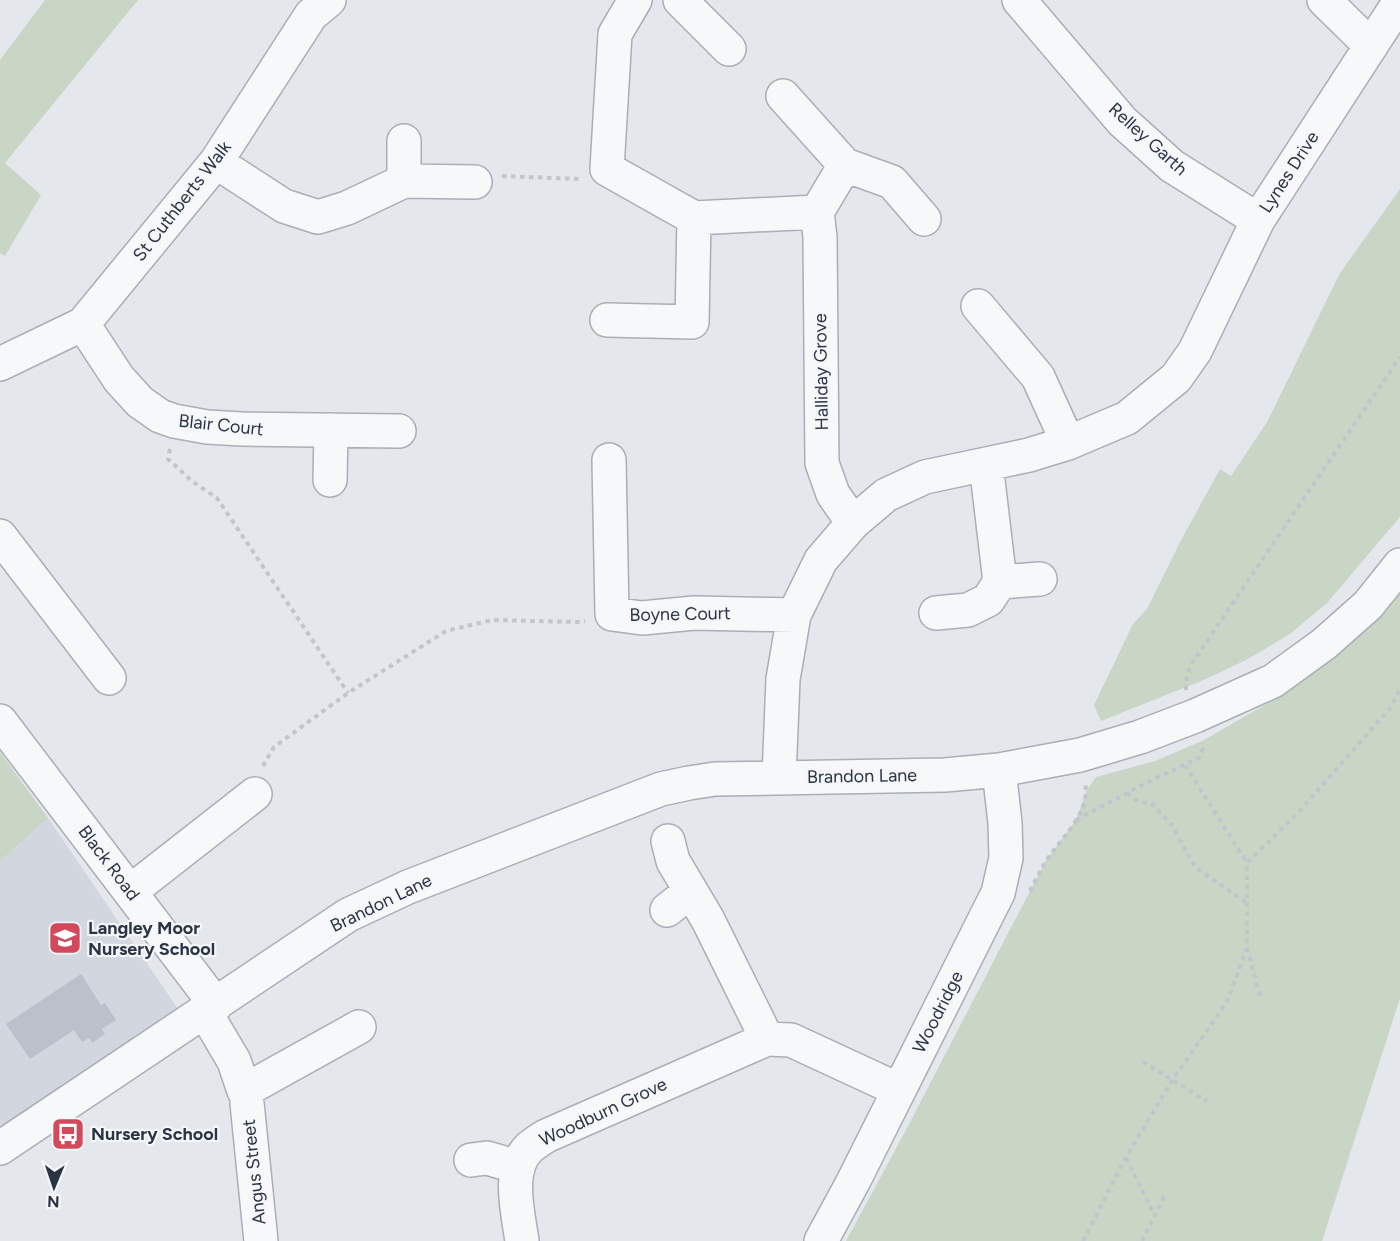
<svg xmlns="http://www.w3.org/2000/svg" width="1400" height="1241" font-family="Figtree,sans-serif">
<rect width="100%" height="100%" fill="#e4e7ec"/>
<path fill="#d2d6de" d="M48,818L182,1015L0,1134V861Z"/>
<path fill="#c9d6c5" d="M45,0H138L5,163L41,195L5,256L0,253V60Z
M1400,189V517L1327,603L1290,634L1246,660L1206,679L1101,721L1094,705L1133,624L1147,609L1180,542L1220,469L1231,476L1267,422L1340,273Z
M1400,565V998L1322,1241H846L907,1128L1045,862L1076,820L1087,790L1096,777L1155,761L1202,741L1284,694L1336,653Z
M0,752L48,818L0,861Z"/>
<path fill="#bbc0ca" d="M81,974L101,1005L105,1003L116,1020L102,1029L105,1034L92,1043L89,1038L82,1042L74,1030L30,1059L6,1024Z"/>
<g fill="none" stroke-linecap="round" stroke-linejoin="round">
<g stroke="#a9aeb7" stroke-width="36">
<path id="minor" d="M635,0L615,34L607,169L694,218L817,212L820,237L822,463L833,494L853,523
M680,0L729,49
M1019,0L1122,121L1172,166L1258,220
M1324,0L1371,46
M783,96L845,165L817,212
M216,162L284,206L318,217L347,208L404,181L475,182
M845,165L892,182L924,219
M404,181V141
M978,306L1038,377L1068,443
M607,320L692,322L694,218
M83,324L119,379L140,402L160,416L174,421L207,427L242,429L399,431
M0,364L83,324L216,162L311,15L329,0
M609,460L612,614L642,618L694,613L794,615
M330,480L331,430
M0,536L109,678
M1000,582L1040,579
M936,613L968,610L988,600L1000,582L986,464
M0,721L216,1005
M779,778L783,679L794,615L821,560L853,523L886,495L925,477L1029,455L1068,443L1127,418L1176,378L1195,351L1258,220L1400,1
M668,841L673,861L708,920L767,1039
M131,891L255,794
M667,910L691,891
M205,1012L234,1061L244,1091L359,1027
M247,1103L261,1241
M0,1148L348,915L408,887L661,789L689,783L715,779L945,775L999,770L1080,755L1140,737L1195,716L1273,681L1324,644L1368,605L1400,565
M471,1160L487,1158L518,1167
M522,1241C518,1212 506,1169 530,1147C535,1143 541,1139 546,1136L767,1039L791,1040L899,1090
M821,1241L853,1182L998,893L1006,858L1005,823L999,770"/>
</g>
<path stroke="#c2c5cb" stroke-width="4" stroke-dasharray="4.5 4.5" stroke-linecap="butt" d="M502,176L581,179
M170,449L168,459L193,482L217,498L348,693
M1186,690V681L1190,666L1400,357
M1185,765L1247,863
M263,766L274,747L348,693L446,631L492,620L579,622L585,621
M1127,793L1136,800L1152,804L1171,824L1195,867L1247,903
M1076,820L1152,780L1199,758L1203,749L1202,743
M1030,891C1035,881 1040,871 1046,861C1061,838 1091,813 1085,783
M1247,948L1261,999
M1143,1062L1207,1101
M1126,1158L1155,1216
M1083,1241L1126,1157L1173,1079L1227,1002L1247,948V863L1297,814L1390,708L1400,690
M1142,1241L1165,1195"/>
<use href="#minor" stroke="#f7f8fa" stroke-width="33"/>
</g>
<defs>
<g id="school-square" transform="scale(1.725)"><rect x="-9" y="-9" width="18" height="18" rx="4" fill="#d1495b" stroke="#f4f6f9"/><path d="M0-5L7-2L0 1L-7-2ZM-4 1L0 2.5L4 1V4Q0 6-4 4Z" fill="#fff"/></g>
<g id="bus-square" transform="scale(1.725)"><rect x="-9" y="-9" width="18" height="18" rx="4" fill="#d1495b" stroke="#f4f6f9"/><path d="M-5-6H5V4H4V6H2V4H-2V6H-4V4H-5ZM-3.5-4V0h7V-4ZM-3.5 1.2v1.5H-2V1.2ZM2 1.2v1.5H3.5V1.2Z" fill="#fff"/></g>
</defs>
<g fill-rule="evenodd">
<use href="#school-square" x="65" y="938"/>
<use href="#bus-square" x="68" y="1134"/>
</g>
<g text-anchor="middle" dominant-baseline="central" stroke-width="4.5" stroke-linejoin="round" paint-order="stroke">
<g font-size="18" fill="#2b3445" stroke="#f4f6f9">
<text transform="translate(1148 139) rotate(42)">Relley Garth</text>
<text transform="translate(1289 172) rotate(-57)">Lynes Drive</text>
<text transform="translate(182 201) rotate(-52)">St Cuthberts Walk</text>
<text transform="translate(821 372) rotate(-91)">Halliday Grove</text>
<text transform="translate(221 425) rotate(6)">Blair Court</text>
<text transform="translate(680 614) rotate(-1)">Boyne Court</text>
<text transform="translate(862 776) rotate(-1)">Brandon Lane</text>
<text transform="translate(109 863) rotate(53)">Black Road</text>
<text transform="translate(381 903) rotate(-26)">Brandon Lane</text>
<text transform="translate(938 1012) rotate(-63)">Woodridge</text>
<text transform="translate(603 1112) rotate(-25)">Woodburn Grove</text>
<text transform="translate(254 1172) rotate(-96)">Angus Street</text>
</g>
<g font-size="18" font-weight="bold" fill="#2b3445" stroke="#f4f6f9" text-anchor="start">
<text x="88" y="928">Langley Moor<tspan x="88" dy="21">Nursery School</tspan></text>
<text x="91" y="1134">Nursery School</text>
</g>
</g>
<g transform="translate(54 1187) rotate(182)" stroke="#f4f6f9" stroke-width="4.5" paint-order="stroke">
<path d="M0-4.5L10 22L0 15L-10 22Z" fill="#2b3445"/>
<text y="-9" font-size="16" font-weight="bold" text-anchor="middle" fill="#2b3445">N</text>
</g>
</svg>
